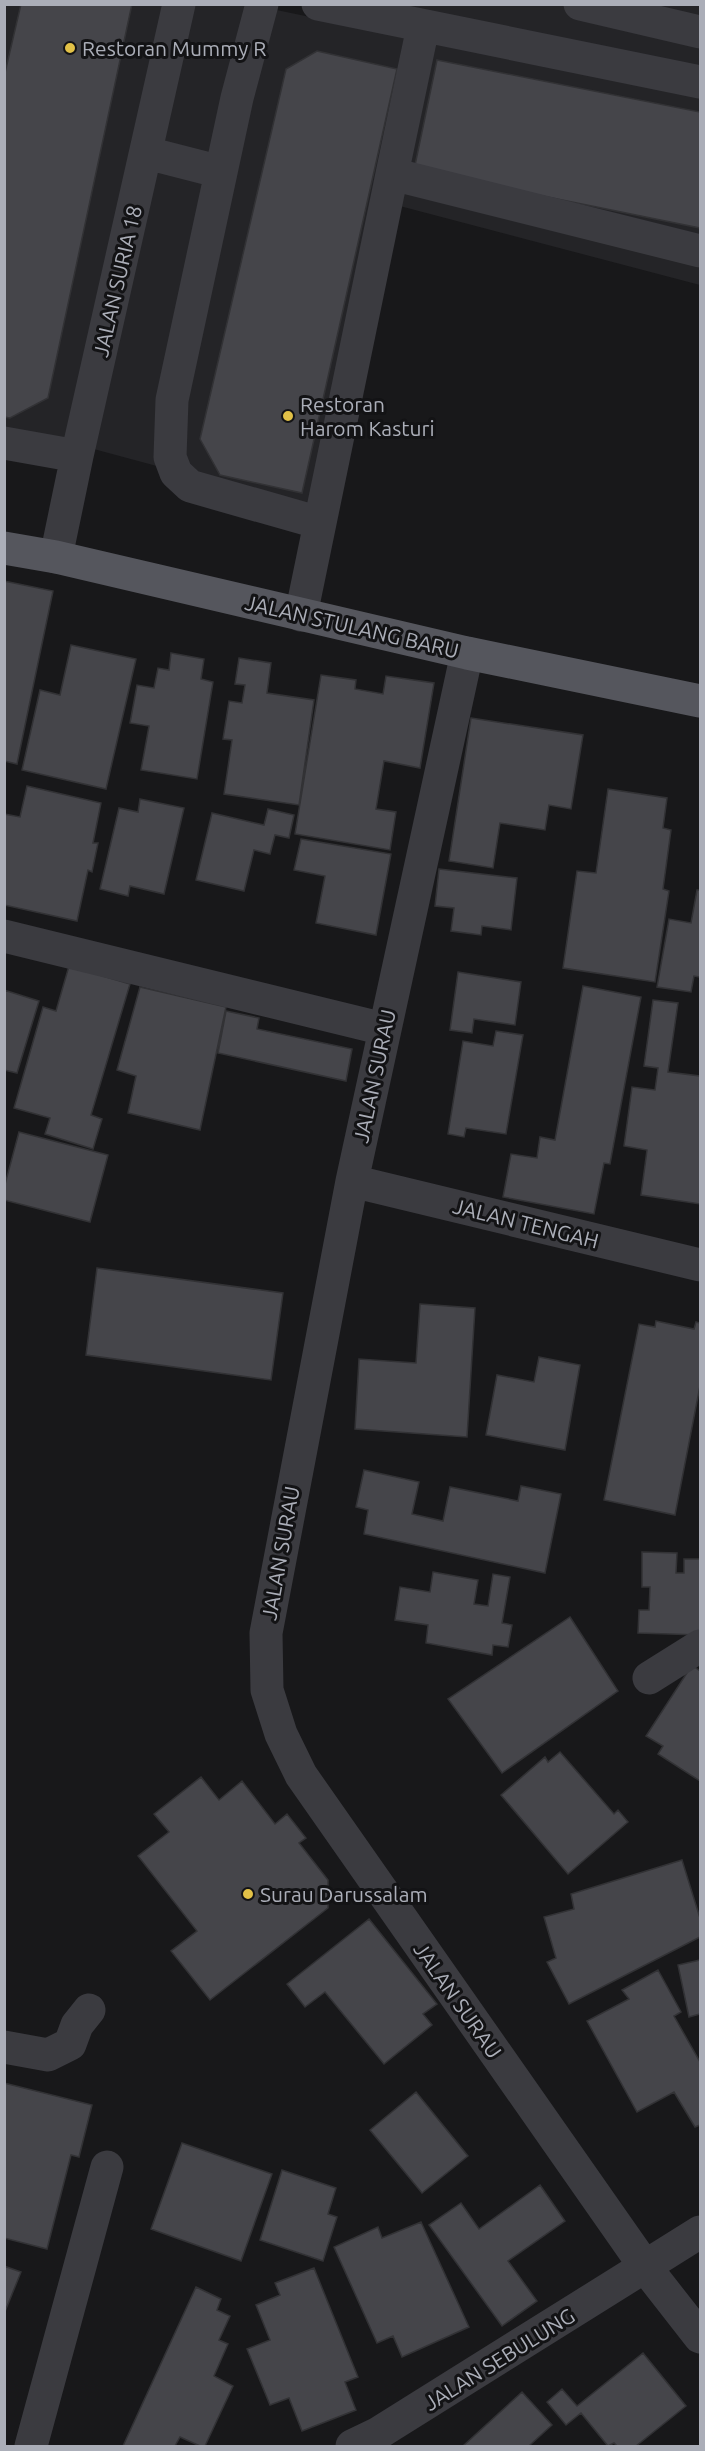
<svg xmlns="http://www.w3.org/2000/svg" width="705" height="2451" font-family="Ubuntu,sans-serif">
<rect width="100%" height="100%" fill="#18181a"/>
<path fill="#242427" d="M4,5H253L391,34L396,5H700V285L377,200L313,508L64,441L5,430Z"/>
<path fill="#45454a" stroke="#323235" stroke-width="1.5" d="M21,4H132L48,398L10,418L4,417V77Z
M317,51L397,69L302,493L220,475L200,439L286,69Z
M437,60L700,112V228L414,170Z
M4,581L53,591L17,764L4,761Z
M71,645L136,659L106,789L22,770L40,690L60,695Z
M171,653L204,659L201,679L213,682L197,779L141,770L149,726L130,723L137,685L154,688L158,668L169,670Z
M239,658L271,663L267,693L314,700L299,805L224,794L232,740L223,739L229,701L242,703L245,685L235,684Z
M321,675L356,680L355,689L383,694L386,676L434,683L420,768L384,761L376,809L396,812L390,850L295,834Z
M471,718L583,735L571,809L549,805L545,830L500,823L493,868L449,861Z
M27,786L101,803L93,843H98L92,872L88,870L77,921L4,905V814L20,817Z
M608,789L667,798L663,828L671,830L663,889L669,891L655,982L563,968L577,871L596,873Z
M140,799L184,808L164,894L130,886L128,896L100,889L119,808L138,812Z
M268,809L294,815L289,838L275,835L270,854L254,850L244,891L196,880L212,813L264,825Z
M301,839L391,854L376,935L316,923L325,876L294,870Z
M439,869L517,878L511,930L482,926L481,935L451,931L454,908L435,906Z
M697,890H700V977L694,976L691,992L657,987L669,919L691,923Z
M69,966L130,984L91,1115L102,1119L93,1149L45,1134L50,1118L14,1108L43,1007L56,1011Z
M458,972L521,982L515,1025L474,1019L472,1033L450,1030Z
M583,986L641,997L610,1164L604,1163L594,1214L503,1197L511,1154L537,1158L540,1137L555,1140Z
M140,987L226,1007L200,1130L128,1113L136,1076L117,1070Z
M4,990L39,1001L17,1073L4,1070Z
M653,1000L678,1003L668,1072L700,1076V1204L641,1195L647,1150L624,1146L632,1087L655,1090L658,1068L644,1066Z
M226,1011L259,1018L257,1029L352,1049L346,1081L218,1053Z
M496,1031L523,1035L506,1134L466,1128L464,1137L448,1134L463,1041L493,1046Z
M19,1132L108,1155L90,1222L4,1200V1188Z
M97,1268L283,1293L271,1380L86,1355Z
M420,1304L475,1308L467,1437L355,1429L359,1359L416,1363Z
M656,1321L694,1329L696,1322L700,1323V1386L675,1515L604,1500L639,1324L655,1327Z
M539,1357L580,1365L565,1450L486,1435L497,1375L534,1382Z
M364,1470L419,1482L412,1514L443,1521L450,1487L518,1501L521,1486L561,1494L545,1573L364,1534L368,1510L356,1507Z
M642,1552L677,1553L676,1573H684V1559H700V1635L638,1633L639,1610H649L650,1587H642Z
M433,1572L478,1580L474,1604L488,1606L493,1574L510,1577L502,1623L512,1625L508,1647L493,1645L492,1655L426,1643L428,1625L395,1620L400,1587L430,1592Z
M570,1617L618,1691L502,1773L448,1699Z
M692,1665L700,1671V1781L658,1754L663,1746L646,1736Z
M560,1752L614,1814L618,1810L628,1822L568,1874L501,1795L545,1757L548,1762Z
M201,1777L219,1800L242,1781L275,1824L287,1814L306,1838L299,1843L328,1880V1908L210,2000L171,1951L197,1931L138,1856L169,1832L154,1814Z
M682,1860L700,1918V1937L569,2004L547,1962L556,1958L544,1917L574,1909L571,1894Z
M369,1919L437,2004L423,2014L432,2025L384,2064L325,1992L305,2007L287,1984Z
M700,1960V2014L689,2017L678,1965Z
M658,1970L681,2012L674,2016L700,2062V2125L695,2127L674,2092L637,2112L587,2021L629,1999L622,1990Z
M4,2083L92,2105L79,2157L71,2155L47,2249L4,2238Z
M416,2092L468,2156L422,2193L370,2130Z
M182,2143L272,2174L241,2261L151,2229Z
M282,2170L336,2188L328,2214L337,2217L323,2261L260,2240Z
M540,2185L565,2221L508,2261L537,2301L502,2326L429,2225L461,2203L479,2229Z
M421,2222L469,2327L402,2357L393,2336L377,2343L334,2247L378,2227L382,2238Z
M4,2266L21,2272L4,2314Z
M314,2268L358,2377L345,2382L356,2410L302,2431L289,2398L270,2405L247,2349L270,2340L256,2305L280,2295L275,2283Z
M196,2287L221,2299L217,2310L230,2316L219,2340L228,2344L214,2376L233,2386L205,2446H200L180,2437L175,2446H123Z
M643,2353L686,2406L636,2446H617L614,2443L608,2446L581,2413L566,2425L547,2402L562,2389L577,2406Z
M522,2392L552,2425L530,2445L532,2446H463Z"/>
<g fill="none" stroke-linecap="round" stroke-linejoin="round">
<path stroke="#3b3b40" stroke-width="33" d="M262,4L237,98L172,400L170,457L176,473L190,486L320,523
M318,4L700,82
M580,4L700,32
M147,153L221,172
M392,174L423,27
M4,443L77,456
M56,557L77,456L179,4
M301,615L392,174L700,251
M467,653L352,1181L266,1633L267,1690L281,1734L301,1775L646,2268L700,2337
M4,936L384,1029
M352,1181L700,1265
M649,1678L700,1646
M4,2047L48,2055L70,2044L77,2025L89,2010
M31,2446L107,2167
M352,2446L377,2434L700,2232"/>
<path stroke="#55565d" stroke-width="33" d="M4,548L56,557L467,653L700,701"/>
</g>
<g fill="#e2c147" stroke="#131315" stroke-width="2">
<circle cx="70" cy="48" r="6"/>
<circle cx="288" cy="416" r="6"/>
<circle cx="248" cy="1894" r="6"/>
</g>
<g text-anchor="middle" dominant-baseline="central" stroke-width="6" stroke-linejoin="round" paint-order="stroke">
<g font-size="21" fill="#abaeb8" stroke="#131315" text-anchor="start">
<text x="82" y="48">Restoran Mummy R</text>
<text x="300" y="404">Restoran<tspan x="300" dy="24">Harom Kasturi</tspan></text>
<text x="260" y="1894">Surau Darussalam</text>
</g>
<g font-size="21" fill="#abaeb8" stroke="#131315">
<text transform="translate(117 281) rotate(-77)">JALAN SURIA 18</text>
<text transform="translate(352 626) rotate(13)">JALAN STULANG BARU</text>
<text transform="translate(374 1076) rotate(-78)">JALAN SURAU</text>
<text transform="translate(526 1223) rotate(14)">JALAN TENGAH</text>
<text transform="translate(280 1553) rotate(-80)">JALAN SURAU</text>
<text transform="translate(458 2000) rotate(55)">JALAN SURAU</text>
<text transform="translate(499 2359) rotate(-32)">JALAN SEBULUNG</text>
</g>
</g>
<rect width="705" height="2451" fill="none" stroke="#abaeb8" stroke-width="12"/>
</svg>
